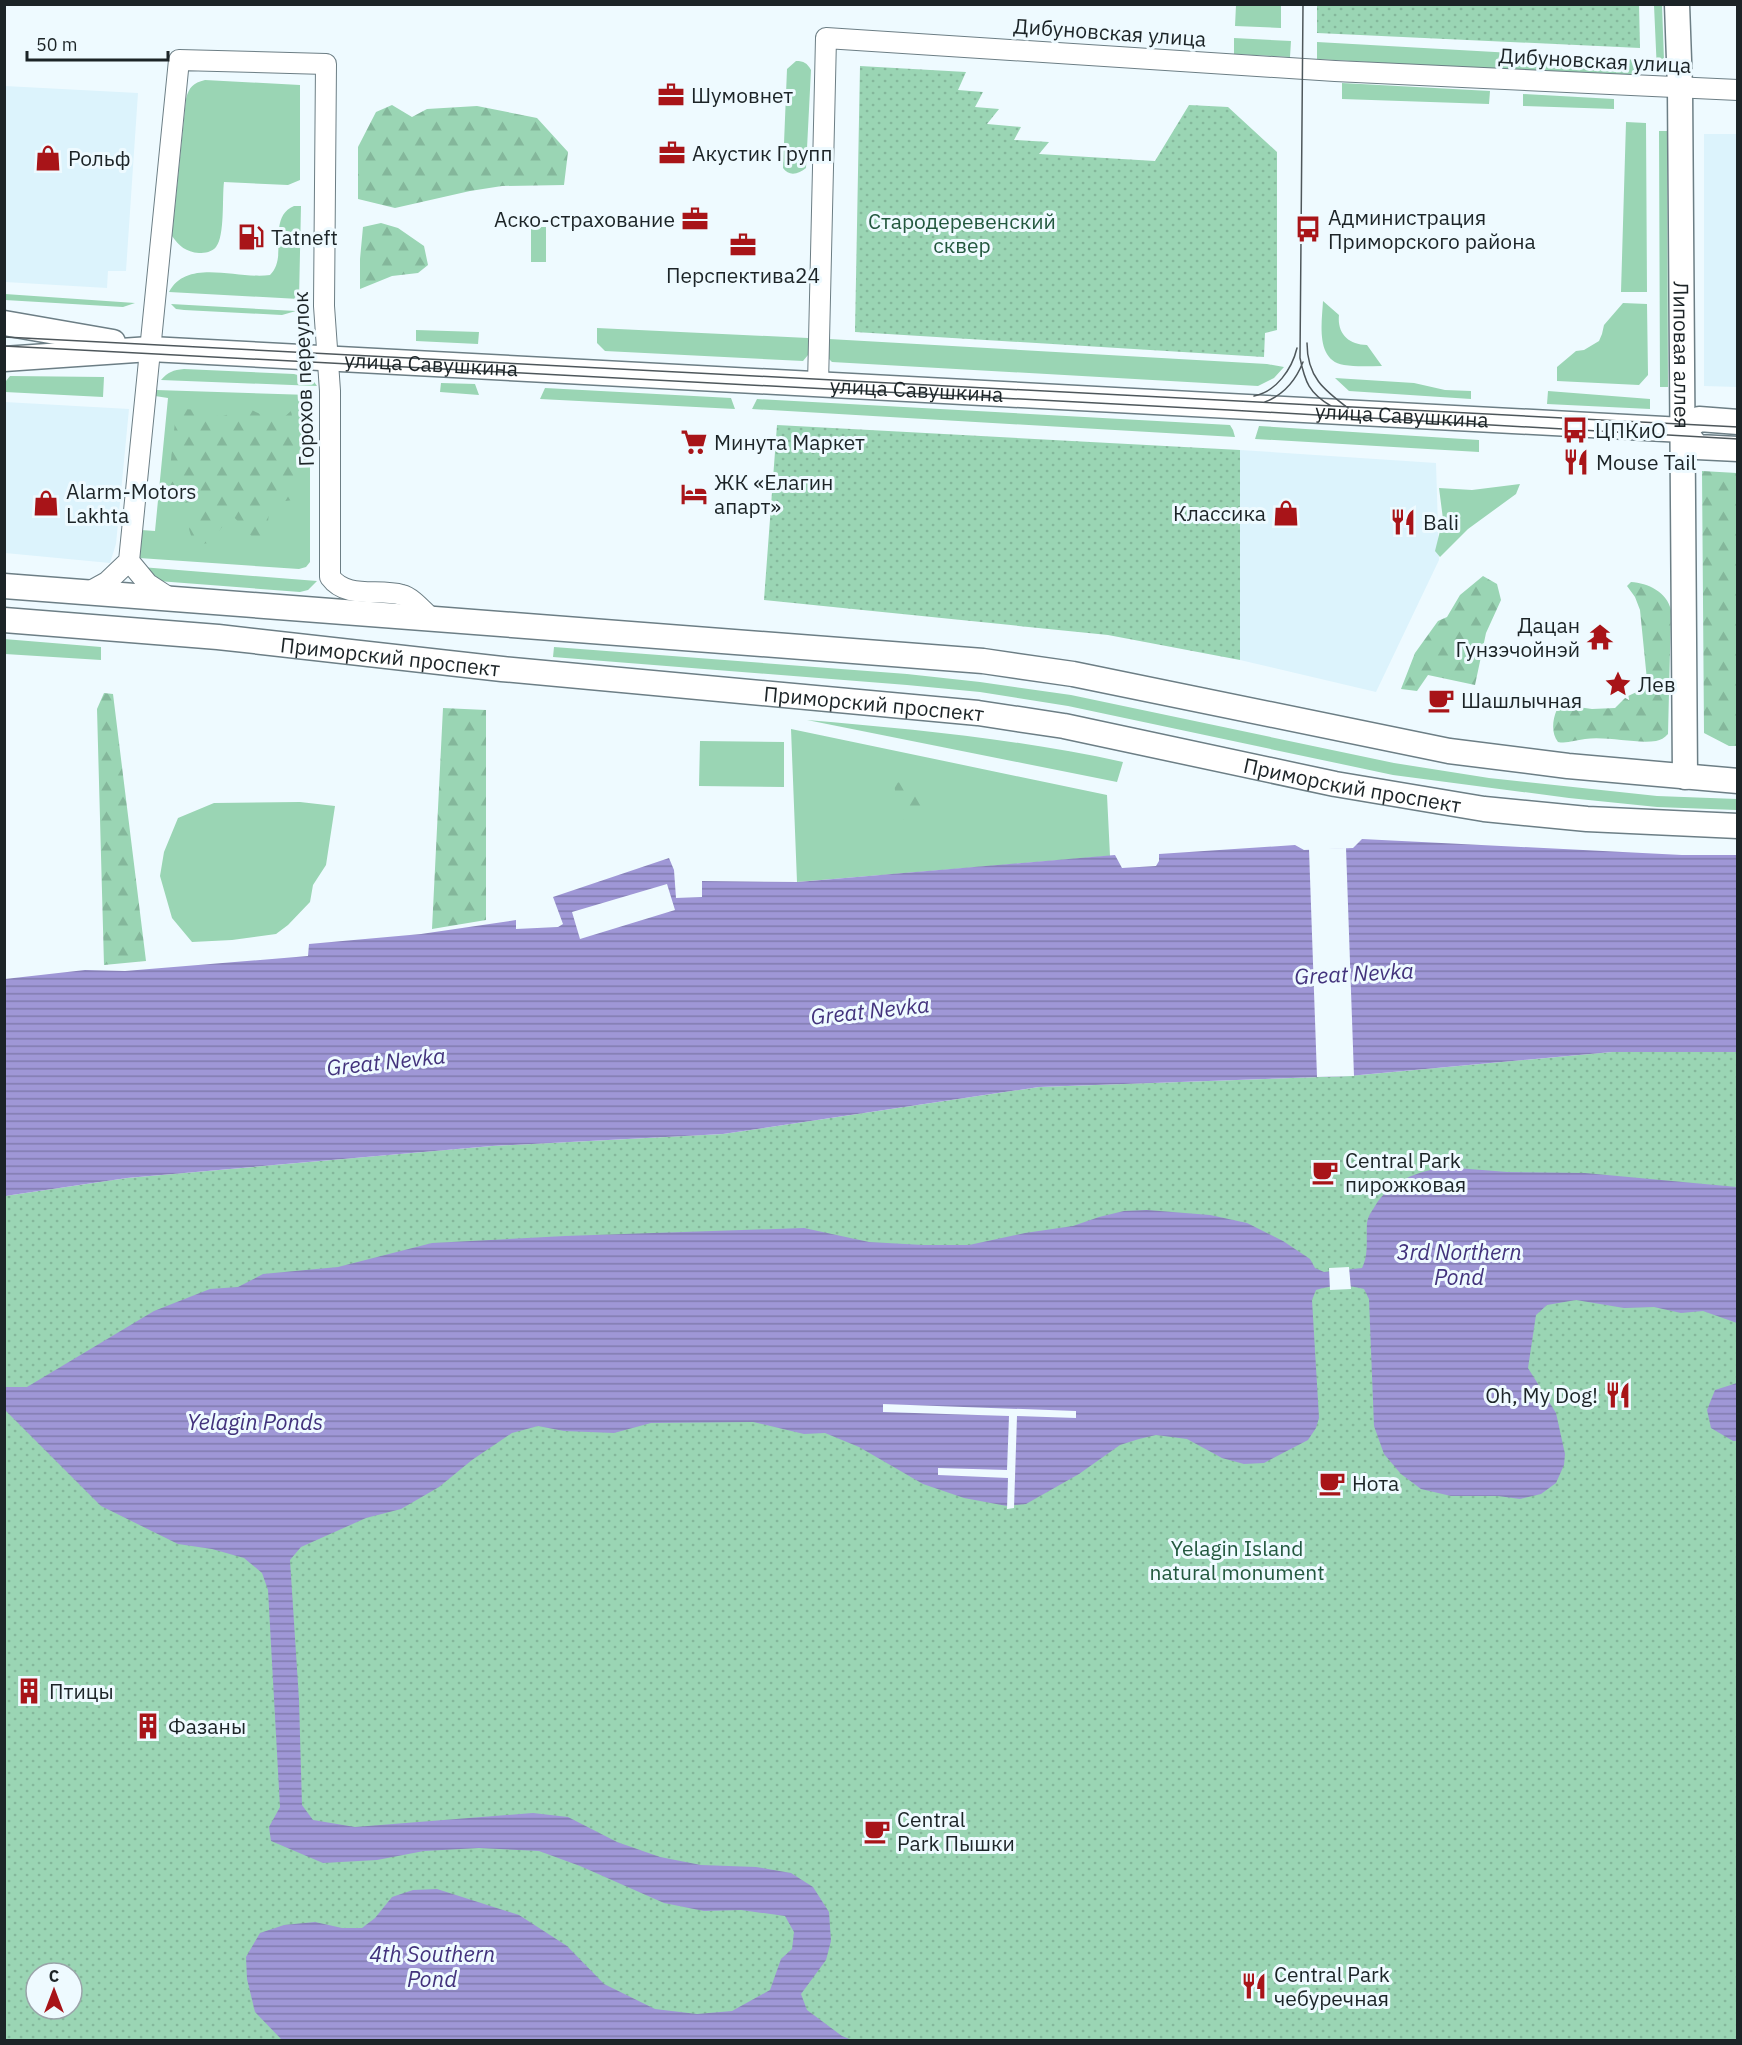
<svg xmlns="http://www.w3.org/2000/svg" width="1742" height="2045" font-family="'IBM Plex Sans',sans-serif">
<defs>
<pattern id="forest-firs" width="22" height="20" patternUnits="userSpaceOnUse" patternTransform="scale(1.5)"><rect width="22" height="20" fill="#9ad5b4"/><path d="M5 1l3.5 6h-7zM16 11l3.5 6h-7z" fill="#84b79b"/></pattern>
<pattern id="park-dots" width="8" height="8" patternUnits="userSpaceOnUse" patternTransform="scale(1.5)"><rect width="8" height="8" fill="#9ad5b4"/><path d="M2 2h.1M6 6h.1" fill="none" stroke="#84b79b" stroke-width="1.8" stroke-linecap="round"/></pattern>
<pattern id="water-rules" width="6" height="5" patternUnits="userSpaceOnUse" patternTransform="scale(1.5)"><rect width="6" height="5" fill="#9f97d6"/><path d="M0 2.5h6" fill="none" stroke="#817bae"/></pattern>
</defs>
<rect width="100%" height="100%" fill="#eefaff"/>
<path fill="#dcf3fc" d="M5,86L138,93L126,271H108L107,288L5,282Z
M1704,134H1737V387L1704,386Z
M5,402L129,409L116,544L110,563L5,553Z
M1240,450L1436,463L1439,560L1376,692L1240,660Z"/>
<path fill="#9ad5b4" d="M1236,5H1281V28L1235,26Z
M1654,5H1662L1664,60L1657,72Z
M1234,38L1291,41L1290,57L1234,54Z
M1317,42L1640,60V78L1317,59Z
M796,61C804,61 807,63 811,70L806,168C799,174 789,177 783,168L787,69Z
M205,80L300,85V180L288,185L224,182C222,197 225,236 216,247C212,252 205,253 199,253C186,252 179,246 172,236L186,99C189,87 193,83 205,80Z
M1342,83L1490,91L1489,104L1342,99Z
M1523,94L1614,99V109L1523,106Z
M1626,122L1646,123L1647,292H1621Z
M1659,131H1667L1668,387H1660Z
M294,206H301L299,299L169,292C187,257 239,280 270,275C289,257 266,218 294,206Z
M531,227H546V262H531Z
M5,294L135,303L123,307L5,300Z
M1323,301L1339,315C1337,333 1348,345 1367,345L1382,366C1370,366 1356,367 1344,365C1315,360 1322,322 1323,301Z
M1623,303L1647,304L1648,375L1639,385L1557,381V367L1576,351L1584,350L1599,341L1602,334L1604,325Z
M171,304L296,311L282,315L184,310L176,309Z
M597,328L808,338V355L803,361L605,351L597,343Z
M416,330L479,332L478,344L416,341Z
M829,339L1267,364L1284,367L1274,378L1258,386L832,362L829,359Z
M184,369L294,374L312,379L317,386L161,380C168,372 173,370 184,369Z
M10,376L104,377L103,397L5,392L6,381Z
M1335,378L1414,383L1445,390L1471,391V399L1349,391Z
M441,383L475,384L479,395L440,392Z
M545,388L731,398L735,409L540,399Z
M156,390L310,395V562L306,567L299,569L139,558L141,530L155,531L168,398L155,396Z
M1548,391L1650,399V409L1547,404Z
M757,399L1230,425L1233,430L1235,437L752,409Z
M1259,426L1479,440V452L1255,439Z
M1520,484L1516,494L1468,529L1440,557L1435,551L1443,519L1439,488L1472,490Z
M141,567L317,581L308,590L300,592L158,581Z
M4,639L101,647V660L5,654Z
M554,647L907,674L980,682L1071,695L1394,763L1489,778L1657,796L1737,799V810L1657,807L1569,798L1393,775L1068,706L980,692L907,685L553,657Z
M807,720C913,729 1018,739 1123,762L1117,782Z
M791,729L1107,795L1110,856L797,882Z
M700,741L784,742V787L699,786Z
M300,802L335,806L326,865L313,885L310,902L288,925L276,934L232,940L192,942L172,918L160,876L164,852L178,818L214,803Z"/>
<path fill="url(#forest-firs)" d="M392,105L412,117L427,109L477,106L537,118L568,152L564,185L502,186L470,191L395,208L358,199V147L376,112Z
M381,223L398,228L424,246L428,265L418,273L392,276L360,289V259L363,227Z
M247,408L267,417L281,420L291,411C298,443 305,468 293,500L270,503L267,531L256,541L232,515L209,543L194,545L189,529L204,499L175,505L167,497L175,422L182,409L203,410L220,417Z
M1702,471L1737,473V746H1729L1704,733Z
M1483,576L1497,584L1501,600L1486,633L1475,685L1428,675L1417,691L1401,689L1415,653L1438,621L1447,617L1460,595Z
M1631,582C1648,583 1667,592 1671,610L1668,734C1664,738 1661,740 1656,741C1636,744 1607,736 1585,739C1575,740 1567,744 1558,742C1548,729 1555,708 1565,696L1573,701L1578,707L1592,709L1615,708L1626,697L1645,688L1647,680L1640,610L1635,597L1627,586Z
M104,693L113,694L146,961L104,965L97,709Z
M443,708L486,710V920L432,929Z
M903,782L922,798L931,809L915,823L905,822L897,805L894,783Z"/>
<path fill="url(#park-dots)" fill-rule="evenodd" d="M1639,4L1640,48L1317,33V5Z
M860,66L966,72L958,90L983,92L975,107L999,109L987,124L1021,127L1014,140L1049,142L1039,154L1155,161L1189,105L1228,107L1277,152V330L1265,333L1264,357L855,332Z
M777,425L1240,450V660L1108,635L764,600Z
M1612,1052H1737V2040H5V1196L127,1178L492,1146L723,1134L1039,1087L1349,1076ZM36,1973H72V2009H36Z"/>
<path fill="url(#water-rules)" d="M1362,839L1682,855H1737V1052H1612L1349,1076L1039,1087L723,1134L492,1146L127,1178L5,1196V979L85,970L125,971L308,956L309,944L421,934L516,920V929L558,927L563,924L553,897L669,858L674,870L676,898L702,897V881L798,882L1115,855L1122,868L1156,866L1159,861V854L1295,845L1304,850L1353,848Z
M1445,1167L1507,1172L1585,1173L1737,1187V1323L1703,1311L1681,1313L1654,1307L1624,1308L1576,1300L1547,1305L1536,1315L1528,1368L1556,1413L1565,1454L1564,1465L1556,1483L1541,1494L1520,1499L1498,1496H1451L1421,1489L1401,1474L1384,1454L1374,1426L1369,1299L1364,1289C1349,1285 1331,1285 1316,1290L1312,1300L1319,1418L1316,1428L1308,1440L1264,1463L1244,1464L1222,1458L1187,1439L1156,1435L1139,1439L1120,1445L1079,1474L1026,1504L1007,1506L964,1498L923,1484L859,1447L825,1433L804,1434L753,1422L651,1423L614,1433L564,1431L538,1426L512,1433L472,1460L439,1487L401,1509L366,1518L301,1547L290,1560L299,1700L302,1805L313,1820L355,1827L533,1813L568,1817L617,1842L660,1857L701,1865L756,1867L791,1873L813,1887L829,1912L831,1941L826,1960L801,1994L807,2010L842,2036L852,2040H282L255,2012L247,1979L246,1957L260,1933L284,1925L315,1922L342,1928H362L375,1918L392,1897L413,1890L437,1889L519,1915L567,1946L604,1984L655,2009L697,2014L732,2011L770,1990L781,1959L792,1949L794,1932L785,1916L741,1910L704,1911L664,1903L580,1866L539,1851L479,1848L424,1851L377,1860L323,1863L271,1841L269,1827L280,1807L268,1590L262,1573L244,1558L212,1549L178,1544L101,1506L5,1410L4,1387H27L154,1311L210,1289L238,1287L263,1274L338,1267L432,1243L565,1236L804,1228L869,1242L923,1245H969L1025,1233L1073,1226L1099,1217L1124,1211L1147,1210L1210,1215L1247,1223L1283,1241L1310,1259L1315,1268L1324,1272L1362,1268C1369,1254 1366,1238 1367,1223C1368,1216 1372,1211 1375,1206C1391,1180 1417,1172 1445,1167Z
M1737,1383V1441H1733L1711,1428L1707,1410L1715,1390Z"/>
<path fill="#eefaff" d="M1346,848L1354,1076L1317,1077L1309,849Z
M667,884L675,910L580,939L572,912Z
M1349,1267L1351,1289L1330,1290L1329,1268Z
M883,1404L1076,1411V1418L1017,1416L1014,1508L1007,1509L1008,1478L938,1475V1468L1007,1470L1009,1416L883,1412Z"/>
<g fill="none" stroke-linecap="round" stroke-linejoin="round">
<g stroke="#6c7e85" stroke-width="22">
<path id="minor" d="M818,384L826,38L1335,71L1738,90
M129,561L148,584L171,599
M87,593L107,582L129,561L179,60L326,64L324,306L330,391V577C347,600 378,588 402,595C412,597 424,612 432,619"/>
</g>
<g stroke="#6c7e85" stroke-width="27">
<g id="major">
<path id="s1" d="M1677,4L1680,88L1685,777"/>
<path d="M4,323L113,342"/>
<path id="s2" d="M4,359L150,349L1683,430L1699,419L1738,422"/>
<path d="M1683,430L1697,447L1738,449"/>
<path d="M4,586L983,661L1073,674L1449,751L1568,766L1738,781"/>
<path id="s3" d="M4,620L218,637L502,669L978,713L1064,726L1335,784L1484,809L1587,819L1738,826"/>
</g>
</g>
<use href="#minor" stroke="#fff" stroke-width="20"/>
<use href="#major" stroke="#fff" stroke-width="24"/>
<path stroke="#4e575b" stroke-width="1.5" d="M1303,4L1300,358C1305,382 1309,393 1331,406
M4,337L1738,427
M1307,343C1307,377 1324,390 1348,408
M4,346L1229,410L1738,439
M1254,396C1276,392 1292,369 1297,348
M1265,402C1283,395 1296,380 1303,362"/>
</g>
<defs>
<g id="office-bare" transform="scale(2.07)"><path d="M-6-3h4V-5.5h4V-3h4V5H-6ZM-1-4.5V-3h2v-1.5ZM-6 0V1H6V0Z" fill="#a81418" stroke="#eefaff" stroke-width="2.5" paint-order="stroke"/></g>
<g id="shop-bare" transform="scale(2.07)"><path d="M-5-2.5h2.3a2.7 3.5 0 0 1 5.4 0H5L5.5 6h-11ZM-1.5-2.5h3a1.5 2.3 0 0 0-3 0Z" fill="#a81418" stroke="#eefaff" stroke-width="2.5" paint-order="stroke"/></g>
<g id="bus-bare" transform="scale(2.07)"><path d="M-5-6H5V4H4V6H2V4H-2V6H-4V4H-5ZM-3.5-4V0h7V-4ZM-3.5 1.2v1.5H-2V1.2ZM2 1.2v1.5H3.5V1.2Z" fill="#a81418" stroke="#eefaff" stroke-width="2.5" paint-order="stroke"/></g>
<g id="fuel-bare" transform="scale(2.07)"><path d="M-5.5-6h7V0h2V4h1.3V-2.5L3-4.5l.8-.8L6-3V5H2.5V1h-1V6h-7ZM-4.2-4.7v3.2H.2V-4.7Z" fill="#a81418" stroke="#eefaff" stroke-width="2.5" paint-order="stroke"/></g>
<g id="supermarket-bare" transform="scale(2.07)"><path d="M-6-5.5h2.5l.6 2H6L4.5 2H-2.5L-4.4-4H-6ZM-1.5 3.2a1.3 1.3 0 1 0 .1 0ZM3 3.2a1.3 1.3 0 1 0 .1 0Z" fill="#a81418" stroke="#eefaff" stroke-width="2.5" paint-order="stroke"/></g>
<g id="restaurant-bare" transform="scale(2.07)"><path d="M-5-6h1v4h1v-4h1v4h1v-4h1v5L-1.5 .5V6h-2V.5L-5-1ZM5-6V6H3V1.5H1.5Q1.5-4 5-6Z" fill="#a81418" stroke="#eefaff" stroke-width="2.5" paint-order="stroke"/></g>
<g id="hotel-bare" transform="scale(2.07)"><path d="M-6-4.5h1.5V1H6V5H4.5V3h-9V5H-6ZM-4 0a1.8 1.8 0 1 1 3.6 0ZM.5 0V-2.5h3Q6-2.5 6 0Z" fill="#a81418" stroke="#eefaff" stroke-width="2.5" paint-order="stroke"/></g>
<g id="temple-bare" transform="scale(2.07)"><path d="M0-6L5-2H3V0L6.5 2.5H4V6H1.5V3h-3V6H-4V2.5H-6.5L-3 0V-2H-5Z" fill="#a81418" stroke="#eefaff" stroke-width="2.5" paint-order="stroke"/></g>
<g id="sight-bare" transform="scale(2.07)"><path d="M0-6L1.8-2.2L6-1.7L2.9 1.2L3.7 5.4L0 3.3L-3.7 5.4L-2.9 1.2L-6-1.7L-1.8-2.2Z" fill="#a81418" stroke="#eefaff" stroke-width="2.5" paint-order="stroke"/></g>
<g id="cafe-bare" transform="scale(2.07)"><path d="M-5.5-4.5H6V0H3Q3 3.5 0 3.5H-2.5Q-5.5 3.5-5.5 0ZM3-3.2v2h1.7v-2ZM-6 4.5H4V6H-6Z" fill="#a81418" stroke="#eefaff" stroke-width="2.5" paint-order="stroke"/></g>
<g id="building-bare" transform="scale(2.07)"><path d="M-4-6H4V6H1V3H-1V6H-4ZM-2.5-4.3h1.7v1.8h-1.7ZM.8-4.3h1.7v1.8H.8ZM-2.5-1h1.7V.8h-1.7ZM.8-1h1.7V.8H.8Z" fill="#a81418" stroke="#eefaff" stroke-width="2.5" paint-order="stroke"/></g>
</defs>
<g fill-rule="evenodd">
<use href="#office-bare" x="671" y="95"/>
<use href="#office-bare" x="672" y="153"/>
<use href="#shop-bare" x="48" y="158"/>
<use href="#office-bare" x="695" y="219"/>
<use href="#bus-bare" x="1308" y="229"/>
<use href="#fuel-bare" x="251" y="237"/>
<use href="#office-bare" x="743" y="245"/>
<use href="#bus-bare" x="1575" y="430"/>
<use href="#supermarket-bare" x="694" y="442"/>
<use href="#restaurant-bare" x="1576" y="462"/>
<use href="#hotel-bare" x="694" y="494"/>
<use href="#shop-bare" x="46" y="503"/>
<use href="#shop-bare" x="1286" y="513"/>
<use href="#restaurant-bare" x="1403" y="522"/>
<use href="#temple-bare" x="1600" y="637"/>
<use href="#sight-bare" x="1618" y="684"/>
<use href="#cafe-bare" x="1441" y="700"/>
<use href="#cafe-bare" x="1325" y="1172"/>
<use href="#restaurant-bare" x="1618" y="1395"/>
<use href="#cafe-bare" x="1332" y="1483"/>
<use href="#building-bare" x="29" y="1691"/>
<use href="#building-bare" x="148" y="1726"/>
<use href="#cafe-bare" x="877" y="1831"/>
<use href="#restaurant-bare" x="1254" y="1986"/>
</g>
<g text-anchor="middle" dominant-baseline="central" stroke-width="6" stroke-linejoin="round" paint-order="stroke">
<g font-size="21" fill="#1c2427" stroke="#eefaff">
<text transform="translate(1110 32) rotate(4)">Дибуновская улица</text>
<text transform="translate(1595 60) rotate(3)">Дибуновская улица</text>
<text stroke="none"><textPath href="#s1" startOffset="351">Липовая аллея</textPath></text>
<text stroke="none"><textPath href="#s2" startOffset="428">улица Савушкина</textPath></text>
<text transform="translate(303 379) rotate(-92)">Горохов переулок</text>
<text stroke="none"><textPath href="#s2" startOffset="914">улица Савушкина</textPath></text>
<text stroke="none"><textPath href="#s2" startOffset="1400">улица Савушкина</textPath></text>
<text stroke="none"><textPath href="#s3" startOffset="388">Приморский проспект</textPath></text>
<text stroke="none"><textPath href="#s3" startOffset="874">Приморский проспект</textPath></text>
<text stroke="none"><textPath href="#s3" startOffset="1360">Приморский проспект</textPath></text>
</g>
<g font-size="21" fill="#1c2427" stroke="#eefaff" text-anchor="start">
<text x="691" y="95">Шумовнет</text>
<text x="692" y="153">Акустик Групп</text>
<text x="68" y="158">Рольф</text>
<text x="1328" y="217">Администрация<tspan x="1328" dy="24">Приморского района</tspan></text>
<text x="675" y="219" text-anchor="end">Аско-страхование</text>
<text x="271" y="237">Tatneft</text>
<text x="743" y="275" text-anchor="middle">Перспектива24</text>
<text x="1595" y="430">ЦПКиО</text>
<text x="714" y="442">Минута Маркет</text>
<text x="1596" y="462">Mouse Tail</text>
<text x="714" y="482">ЖК «Елагин<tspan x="714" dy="24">апарт»</tspan></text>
<text x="66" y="491">Alarm-Motors<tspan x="66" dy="24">Lakhta</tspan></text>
<text x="1266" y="513" text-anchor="end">Классика</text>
<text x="1423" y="522">Bali</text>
<text x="1580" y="625" text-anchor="end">Дацан<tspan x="1580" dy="24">Гунзэчойнэй</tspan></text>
<text x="1638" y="684">Лев</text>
<text x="1461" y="700">Шашлычная</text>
<text x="1345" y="1160">Central Park<tspan x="1345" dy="24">пирожковая</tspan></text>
<text x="1598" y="1395" text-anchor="end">Oh, My Dog!</text>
<text x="1352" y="1483">Нота</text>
<text x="49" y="1691">Птицы</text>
<text x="168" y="1726">Фазаны</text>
<text x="897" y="1819">Central<tspan x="897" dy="24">Park Пышки</tspan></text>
<text x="1274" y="1974">Central Park<tspan x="1274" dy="24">чебуречная</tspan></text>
</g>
<g font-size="21" fill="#22583e" stroke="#eefaff">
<text x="962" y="221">Стародеревенский<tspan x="962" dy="24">сквер</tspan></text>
<text x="1237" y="1548">Yelagin Island<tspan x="1237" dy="24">natural monument</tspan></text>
</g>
<g font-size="22" font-style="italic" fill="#42327c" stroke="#eefaff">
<text transform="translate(1354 973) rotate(-3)">Great Nevka</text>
<text transform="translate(870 1010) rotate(-6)">Great Nevka</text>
<text transform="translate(386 1061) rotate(-6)">Great Nevka</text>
<text x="1459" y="1251">3rd Northern<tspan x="1459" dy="25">Pond</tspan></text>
<text x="255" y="1421">Yelagin Ponds</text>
<text x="432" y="1953">4th Southern<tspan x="432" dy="25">Pond</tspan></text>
</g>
</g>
<rect width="1742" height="2045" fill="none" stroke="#1c2427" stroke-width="12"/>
<g transform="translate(54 1991)"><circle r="28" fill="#eefaff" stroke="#9aa4a9" stroke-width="1.5"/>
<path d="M0-4.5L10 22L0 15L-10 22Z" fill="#a81418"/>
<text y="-9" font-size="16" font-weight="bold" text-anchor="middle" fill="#1c2427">С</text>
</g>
<path d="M27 51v9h141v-9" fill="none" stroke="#1c2427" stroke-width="3"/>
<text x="36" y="51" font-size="18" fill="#1c2427" stroke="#eefaff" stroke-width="4.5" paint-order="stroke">50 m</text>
</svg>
